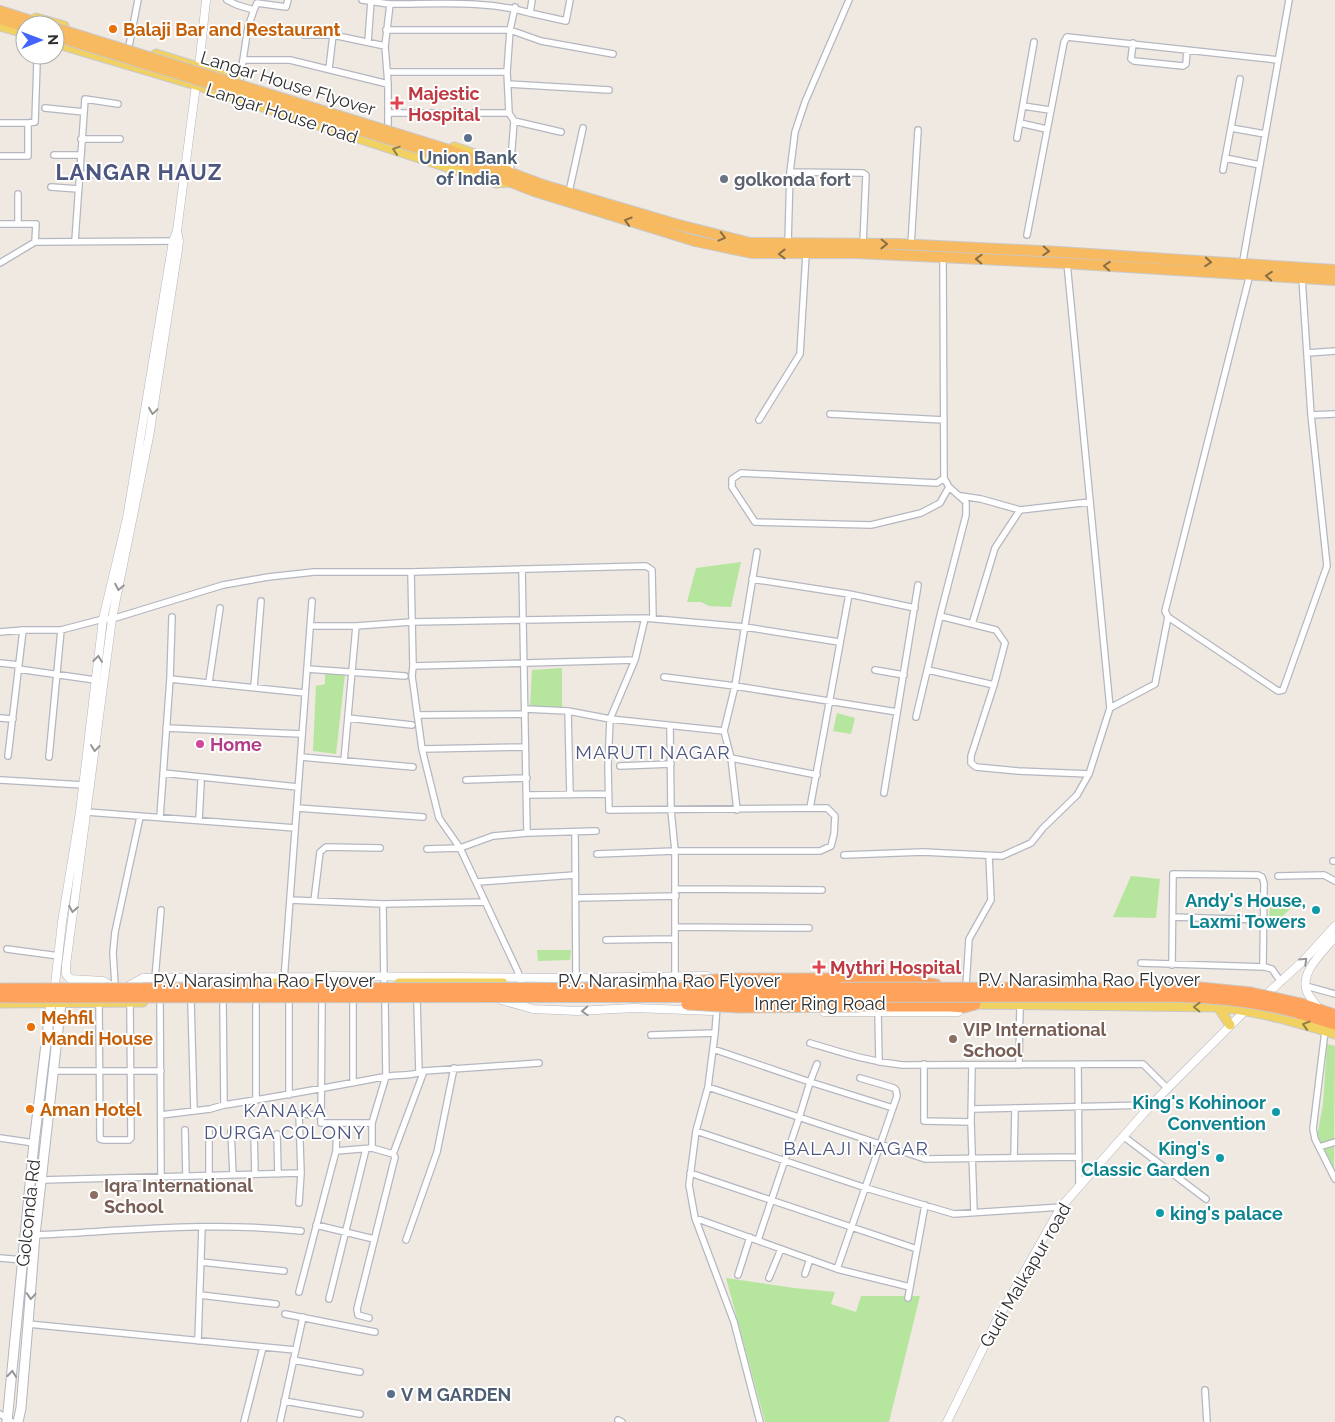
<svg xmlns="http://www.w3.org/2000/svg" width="1335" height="1422" font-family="Raleway,sans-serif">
<rect width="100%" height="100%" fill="#efe9e1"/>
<path fill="#b6e59e" d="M741,562L731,607L709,606L701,602H687L696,568Z
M562,668V707H530L532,670Z
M325,672L345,674L336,754L313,751L316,686L325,684Z
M837,713L855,718L851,734L833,731Z
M1131,876L1160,879L1156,918L1113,917Z
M1270,903L1294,905L1268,931Z
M537,950H571L570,960L538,961Z
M1327,1044L1335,1046L1334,1178L1317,1136L1323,1104Z
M726,1278L794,1288L835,1292L831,1304L856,1312L861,1296H920L889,1422H765Z"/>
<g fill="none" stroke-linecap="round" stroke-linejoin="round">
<g stroke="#b4b7c1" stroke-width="8">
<path id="minor" d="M227,0L237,5L254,10L248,27L240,80
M362,0C372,1 383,4 393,4C438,4 487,0 530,13
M532,0L530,13L566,21L570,0
M254,10L257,3L286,7L288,0
M386,30H510L541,41L613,54
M304,35H333L385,46
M368,42L371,1
M1133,43L1131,59L1134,61L1183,66L1186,64L1187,50
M129,46L138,0
M243,60H290L388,84
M329,69L333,35
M387,72H507
M508,84L609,90
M1023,106L1050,110
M45,108L84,112
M389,113H509
M514,121L561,132
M0,123H28
M1020,123L1046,129
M388,126V84L385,46L390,4
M1231,128L1265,134
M1017,138L1034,42
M81,139H120
M54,155H80
M0,156H28V123L35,122L37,62L39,55
M1225,158L1260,165
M1223,170L1240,79
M790,172L863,173L866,175L863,244
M78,174L116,175
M510,174L514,121L509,113L507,72L510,30L515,7
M51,187L78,189
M569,192L583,128
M18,194V224
M0,224H36L35,242
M1027,235L1064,42L1067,37L1278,60
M75,241L85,99L118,104
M788,243L790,172L795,132L805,102L849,0
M911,245L918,130
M0,263L35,242L177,241
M1067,263L1110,708
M1242,266L1289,0
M1250,274L1165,611L1168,617L1278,691L1283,690L1327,566L1311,415L1302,278
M1307,353L1335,351
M830,414L944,420
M1311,415L1335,414
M759,420L800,354L806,254
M944,478L937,483L741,473L732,479V487L755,522L871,525L921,513L940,503L949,487
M961,496L981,499L1020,510L1090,502
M522,569L527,833
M411,572L413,666L412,676L422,749L439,818L460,848L518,972L522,984
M752,579L849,594L915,608
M940,616L996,630L1005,643L994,685L971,756V763L976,767L1018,771L1089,774
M972,624L995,548L1020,510
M310,626H356L411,622L645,618L745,627L839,642
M0,632L23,630H61L103,619H112L223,585L268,577L314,572H411L646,566L652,570L653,618
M0,663L19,665
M413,666L635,660
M18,669L95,680
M307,669L405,676
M875,670L904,675
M928,670L994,685
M664,677L735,686L897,712
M170,679L305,693
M209,682L220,608
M254,687L261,601
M525,709L568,711L610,719L724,731
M568,711L570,795
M417,715L525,714
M916,717L940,616L966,515V502L949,487L944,478L943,258
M0,718L13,719
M348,718L412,725
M670,726L671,810L675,851V976
M166,728L302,734
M422,749L525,747
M8,756L23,630
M49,757L61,630
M301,757L413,767
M731,758L817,775
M344,761L356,626
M620,766L671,764
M163,773L298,787
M1,780L83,785
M466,780L527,778
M884,793L918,585
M527,795L608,794
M297,808L423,817
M810,808L849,594
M737,810L731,758L724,731L735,686L757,552
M87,812L295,828
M160,817L170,679L172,617
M199,820L201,782
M575,832L576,978
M427,849L460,848L493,836L527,833L596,831
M597,854L675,851H820L831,846L834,834L835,816L827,808L609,810L608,766L610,719L635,660L645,618
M844,855L923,852L1002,856L1031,843L1043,828L1077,795L1089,774L1110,708L1155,684L1168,617
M1333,861H1335
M1278,876L1324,875L1335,881
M477,882L575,875
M676,889L822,890
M576,898L676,896
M290,900L383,904L485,902
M314,901L320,852L326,847L380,848
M383,904L384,983
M1173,917L1263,920
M675,927L809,928
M606,940L674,939
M7,949L59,956
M1141,963L1265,967L1272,969L1281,982
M1172,965L1173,874L1258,875L1262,877L1264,883L1263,966
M155,978L161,910
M284,980L312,601
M115,985L113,953L115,932L140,817
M966,986L969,939L991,900L989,856
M1306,986L1335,994
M417,1001L419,1073
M160,1002L161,1177
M191,1002L194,1110
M223,1002L224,1105
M289,1002V1095
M322,1002L321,1123H372
M99,1003L100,1139L104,1140H129L131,1138L130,1003
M717,1006L715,1033L708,1087L696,1131L689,1185L695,1218L734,1322L760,1422
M878,1012L879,1062
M1325,1031L1313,1129L1315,1139L1335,1179
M651,1035L715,1033
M810,1043C843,1053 867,1061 902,1065L1143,1064L1168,1089
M713,1049L810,1082L893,1108
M924,1064V1121L971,1122
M972,1065L971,1122L974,1212
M1019,1065L1020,1004
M1078,1065L1079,1186
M52,1071H161
M353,1083V1002
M708,1087L925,1159L1078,1157
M256,1100V1002
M972,1109L1151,1105
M161,1115L210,1109L224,1105C277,1097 330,1087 383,1077C396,1074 412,1077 424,1071L539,1063
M185,1130L186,1176
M231,1131L233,1175
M696,1131L866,1188L954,1214L1061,1207
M254,1133L255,1174
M277,1134L278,1174
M1123,1136L1206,1199
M0,1138L34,1143
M1319,1147L1335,1142
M372,1148V1123L386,1076L385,1001
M336,1151L372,1148L393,1154
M1014,1158L1015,1108
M690,1173L917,1249
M209,1175V1130
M41,1180L301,1173
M299,1203L301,1173L299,1114L321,1115
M695,1218L837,1269L897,1096L896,1090L894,1088L860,1078
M316,1225L374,1239
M35,1235C123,1231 213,1221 301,1231
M406,1240L437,1152L454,1068
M758,1240L799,1118L810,1082L817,1064
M0,1258L23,1260
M201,1262L284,1271
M837,1269L910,1287
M805,1274L810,1259
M738,1275L750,1237
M769,1278L781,1249
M299,1292L336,1151L337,1123
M200,1295L276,1304
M908,1298L925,1205
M329,1299L366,1149
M285,1314L375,1332
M369,1318L358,1315L357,1309L395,1157L393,1154L424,1071
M28,1324L295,1350
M198,1341L202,1227
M293,1360L360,1372
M1205,1390L1207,1422
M284,1401L360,1414
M0,1414L12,1422
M618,1420L622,1422
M244,1422L263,1347
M280,1422L303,1317"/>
</g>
<g stroke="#b4b7c1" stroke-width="9">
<path id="tertiary" d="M199,67L206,0
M55,985L62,922L80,812L103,619L127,518L173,241L177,231L196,85
M110,985L103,981L70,979L66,974V965L112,619L149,437L177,256L179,241L177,231
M130,985L143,978L314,977L332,976L554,978L707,976
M1269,992L1304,960L1335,926
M501,1000L533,1009L577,1011L634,1008L713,1011
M1316,1005C1313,1001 1309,996 1307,992C1299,972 1324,951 1335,937
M824,1012H958
M947,1422L996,1322L1061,1207L1151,1105L1246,1010"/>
</g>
<g stroke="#b4b7c1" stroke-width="11">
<path id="secondary" d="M7,1422L34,1143L51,1003
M18,1422L21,1408L28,1324L35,1235L61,1003"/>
</g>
<g stroke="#c9c9c9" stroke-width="11">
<path id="primary" d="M36,18L64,26
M0,26L25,33
M55,43L196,85L496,183L509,182
M156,54L236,79
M454,147L504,164L510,174
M254,983H348
M399,983H503
M0,1003L143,1002
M969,1004L1218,1007C1259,1011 1296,1022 1335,1034
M1218,1007L1230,1025"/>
</g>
<g stroke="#c9c9c9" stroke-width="12">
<path id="trunk" d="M0,11L44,25
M0,19L25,27
M449,150L543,185L675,224L750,243L898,244L1060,252L1335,270
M447,157L534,191L695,241L752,253H856L1063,263L1335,280"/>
</g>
<g stroke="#c9c9c9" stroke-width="13">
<path id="motorway" d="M836,979L903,980L936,985
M1301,1004L1335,1015
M860,1006H951L964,1007L975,1004
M1299,1013L1335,1024"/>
</g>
<use href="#minor" stroke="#fff" stroke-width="5.5"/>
<use href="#tertiary" stroke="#fff" stroke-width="8"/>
<use href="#secondary" stroke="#fff" stroke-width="9"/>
<use href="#primary" stroke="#f2d163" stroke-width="9"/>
<use href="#trunk" stroke="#f8ba60" stroke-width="10"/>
<use href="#motorway" stroke="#ffa35c" stroke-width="11"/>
<g stroke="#c9c9c9" stroke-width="12" stroke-linecap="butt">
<path id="trunk-bridge" d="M55,28L449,150
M55,36L447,157"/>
</g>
<g stroke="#c9c9c9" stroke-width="13" stroke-linecap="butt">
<path id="motorway-bridge" d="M688,982L731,979H836
M0,989L1201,988L1251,993L1301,1004
M0,997L1172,996C1216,997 1257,1001 1299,1013
M687,1004L739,1007L860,1006"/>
</g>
<use href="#trunk-bridge" stroke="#f8ba60" stroke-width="10"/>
<use href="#motorway-bridge" stroke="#ffa35c" stroke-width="11"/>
</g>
<defs><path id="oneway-chevron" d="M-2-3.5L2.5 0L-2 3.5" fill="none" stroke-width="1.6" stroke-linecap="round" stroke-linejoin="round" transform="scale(1.25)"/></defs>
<g stroke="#908048">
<use href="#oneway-chevron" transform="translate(396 150) rotate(-162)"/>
<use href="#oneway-chevron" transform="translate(1197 1007) rotate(-179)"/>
<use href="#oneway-chevron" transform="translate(1306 1025) rotate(-163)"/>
</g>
<g stroke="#896d44">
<use href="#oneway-chevron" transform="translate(628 221) rotate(-163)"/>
<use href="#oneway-chevron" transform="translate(722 237) rotate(15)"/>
<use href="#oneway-chevron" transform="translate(884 244) rotate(1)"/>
<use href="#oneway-chevron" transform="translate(1046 251) rotate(3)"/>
<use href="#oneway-chevron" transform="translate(782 254) rotate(180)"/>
<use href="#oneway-chevron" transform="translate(979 259) rotate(-178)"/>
<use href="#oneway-chevron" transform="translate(1208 262) rotate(4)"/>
<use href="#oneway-chevron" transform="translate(1107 266) rotate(-176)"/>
<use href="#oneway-chevron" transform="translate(1269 276) rotate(-176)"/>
</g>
<g stroke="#969696">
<use href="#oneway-chevron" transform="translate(153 411) rotate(98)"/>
<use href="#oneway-chevron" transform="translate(119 587) rotate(101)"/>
<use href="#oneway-chevron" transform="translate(98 659) rotate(-83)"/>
<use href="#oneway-chevron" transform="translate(95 748) rotate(97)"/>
<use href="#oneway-chevron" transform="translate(73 909) rotate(99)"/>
<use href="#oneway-chevron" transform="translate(1304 961) rotate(-44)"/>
<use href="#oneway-chevron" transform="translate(585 1011) rotate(177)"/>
<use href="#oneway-chevron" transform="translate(31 1296) rotate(94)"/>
<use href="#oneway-chevron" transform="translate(12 1374) rotate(-84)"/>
</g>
<g fill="#e8710a" stroke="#fff" stroke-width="2">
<circle cx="113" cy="29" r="5"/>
<circle cx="31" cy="1027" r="5"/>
<circle cx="30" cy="1109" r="5"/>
</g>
<g fill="#e0444e" stroke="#fff" stroke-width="2">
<path d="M394.5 95.5h5v5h5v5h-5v5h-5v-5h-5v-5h5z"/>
<path d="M816.5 959.5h5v5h5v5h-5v5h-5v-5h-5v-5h5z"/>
</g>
<g fill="#5c6f8a" stroke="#fff" stroke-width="2">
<circle cx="468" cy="138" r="5"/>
<circle cx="391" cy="1394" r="5"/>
</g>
<circle fill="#6b7280" stroke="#fff" stroke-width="2" cx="724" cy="179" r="5"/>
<circle fill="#d1479c" stroke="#fff" stroke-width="2" cx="200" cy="744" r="5"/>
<g fill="#0f9aa8" stroke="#fff" stroke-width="2">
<circle cx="1316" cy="910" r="5"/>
<circle cx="1276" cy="1112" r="5"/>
<circle cx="1220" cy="1158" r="5"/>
<circle cx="1160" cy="1213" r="5"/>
</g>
<g fill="#8d6e63" stroke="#fff" stroke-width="2">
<circle cx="953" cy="1039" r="5"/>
<circle cx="94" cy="1195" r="5"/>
</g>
<g text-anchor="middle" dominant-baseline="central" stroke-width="4" stroke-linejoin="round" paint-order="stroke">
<g font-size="18" font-weight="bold" fill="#c56008" stroke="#fff" text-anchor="start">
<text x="123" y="29">Balaji Bar and Restaurant</text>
<text x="41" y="1017">Mehfil<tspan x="41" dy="21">Mandi House</tspan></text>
<text x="40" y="1109">Aman Hotel</text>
</g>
<g font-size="18" fill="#2e2e2e" stroke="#fff">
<text transform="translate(288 83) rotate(17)">Langar House Flyover</text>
<text transform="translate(282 113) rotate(18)">Langar House road</text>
<text x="1089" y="979">P.V. Narasimha Rao Flyover</text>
<text x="264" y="980">P.V. Narasimha Rao Flyover</text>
<text x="669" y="980">P.V. Narasimha Rao Flyover</text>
<text x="820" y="1003">Inner Ring Road</text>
<text transform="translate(28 1213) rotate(-84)">Golconda Rd</text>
<text transform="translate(1025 1275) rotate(-60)">Gudi Malkapur road</text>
</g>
<g font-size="18" font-weight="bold" fill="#be3a42" stroke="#fff" text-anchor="start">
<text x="408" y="93">Majestic<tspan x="408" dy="21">Hospital</tspan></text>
<text x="830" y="967">Mythri Hospital</text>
</g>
<g font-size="18" font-weight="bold" fill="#4e5e75" stroke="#fff">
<text x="468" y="157">Union Bank<tspan x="468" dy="21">of India</tspan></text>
<text x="401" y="1394" text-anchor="start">V M GARDEN</text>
</g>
<g font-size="18" font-weight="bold" fill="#5b616d" stroke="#fff" text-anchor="start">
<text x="734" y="179">golkonda fort</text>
</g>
<g font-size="18" font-weight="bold" fill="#b23c85" stroke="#fff" text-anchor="start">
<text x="210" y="744">Home</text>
</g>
<g font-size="18" font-weight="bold" fill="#0d838f" stroke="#fff" text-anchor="end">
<text x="1306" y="900">Andy's House,<tspan x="1306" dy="21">Laxmi Towers</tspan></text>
<text x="1266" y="1102">King's Kohinoor<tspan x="1266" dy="21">Convention</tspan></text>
<text x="1210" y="1148">King's<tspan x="1210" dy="21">Classic Garden</tspan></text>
<text x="1170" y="1213" text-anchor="start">king's palace</text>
</g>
<g font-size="18" font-weight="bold" fill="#785e54" stroke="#fff" text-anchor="start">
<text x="963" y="1029">VIP International<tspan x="963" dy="21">School</tspan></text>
<text x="104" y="1185">Iqra International<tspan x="104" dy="21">School</tspan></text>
</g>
<g font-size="19" letter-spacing="1" fill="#4d5680" stroke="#fff">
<text x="653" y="752">MARUTI NAGAR</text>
<text x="285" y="1110">KANAKA<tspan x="285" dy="22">DURGA COLONY</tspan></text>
<text x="856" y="1148">BALAJI NAGAR</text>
</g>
<g font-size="22" font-weight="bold" letter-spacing="1" fill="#4d5680" stroke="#fff">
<text x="139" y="172">LANGAR HAUZ</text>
</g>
</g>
<g transform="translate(40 40) rotate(89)"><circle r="24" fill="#ffffff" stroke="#ababab"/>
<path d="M0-4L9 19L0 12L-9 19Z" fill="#4264fb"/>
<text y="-8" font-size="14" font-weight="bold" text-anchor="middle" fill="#2e2e2e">N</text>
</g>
</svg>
